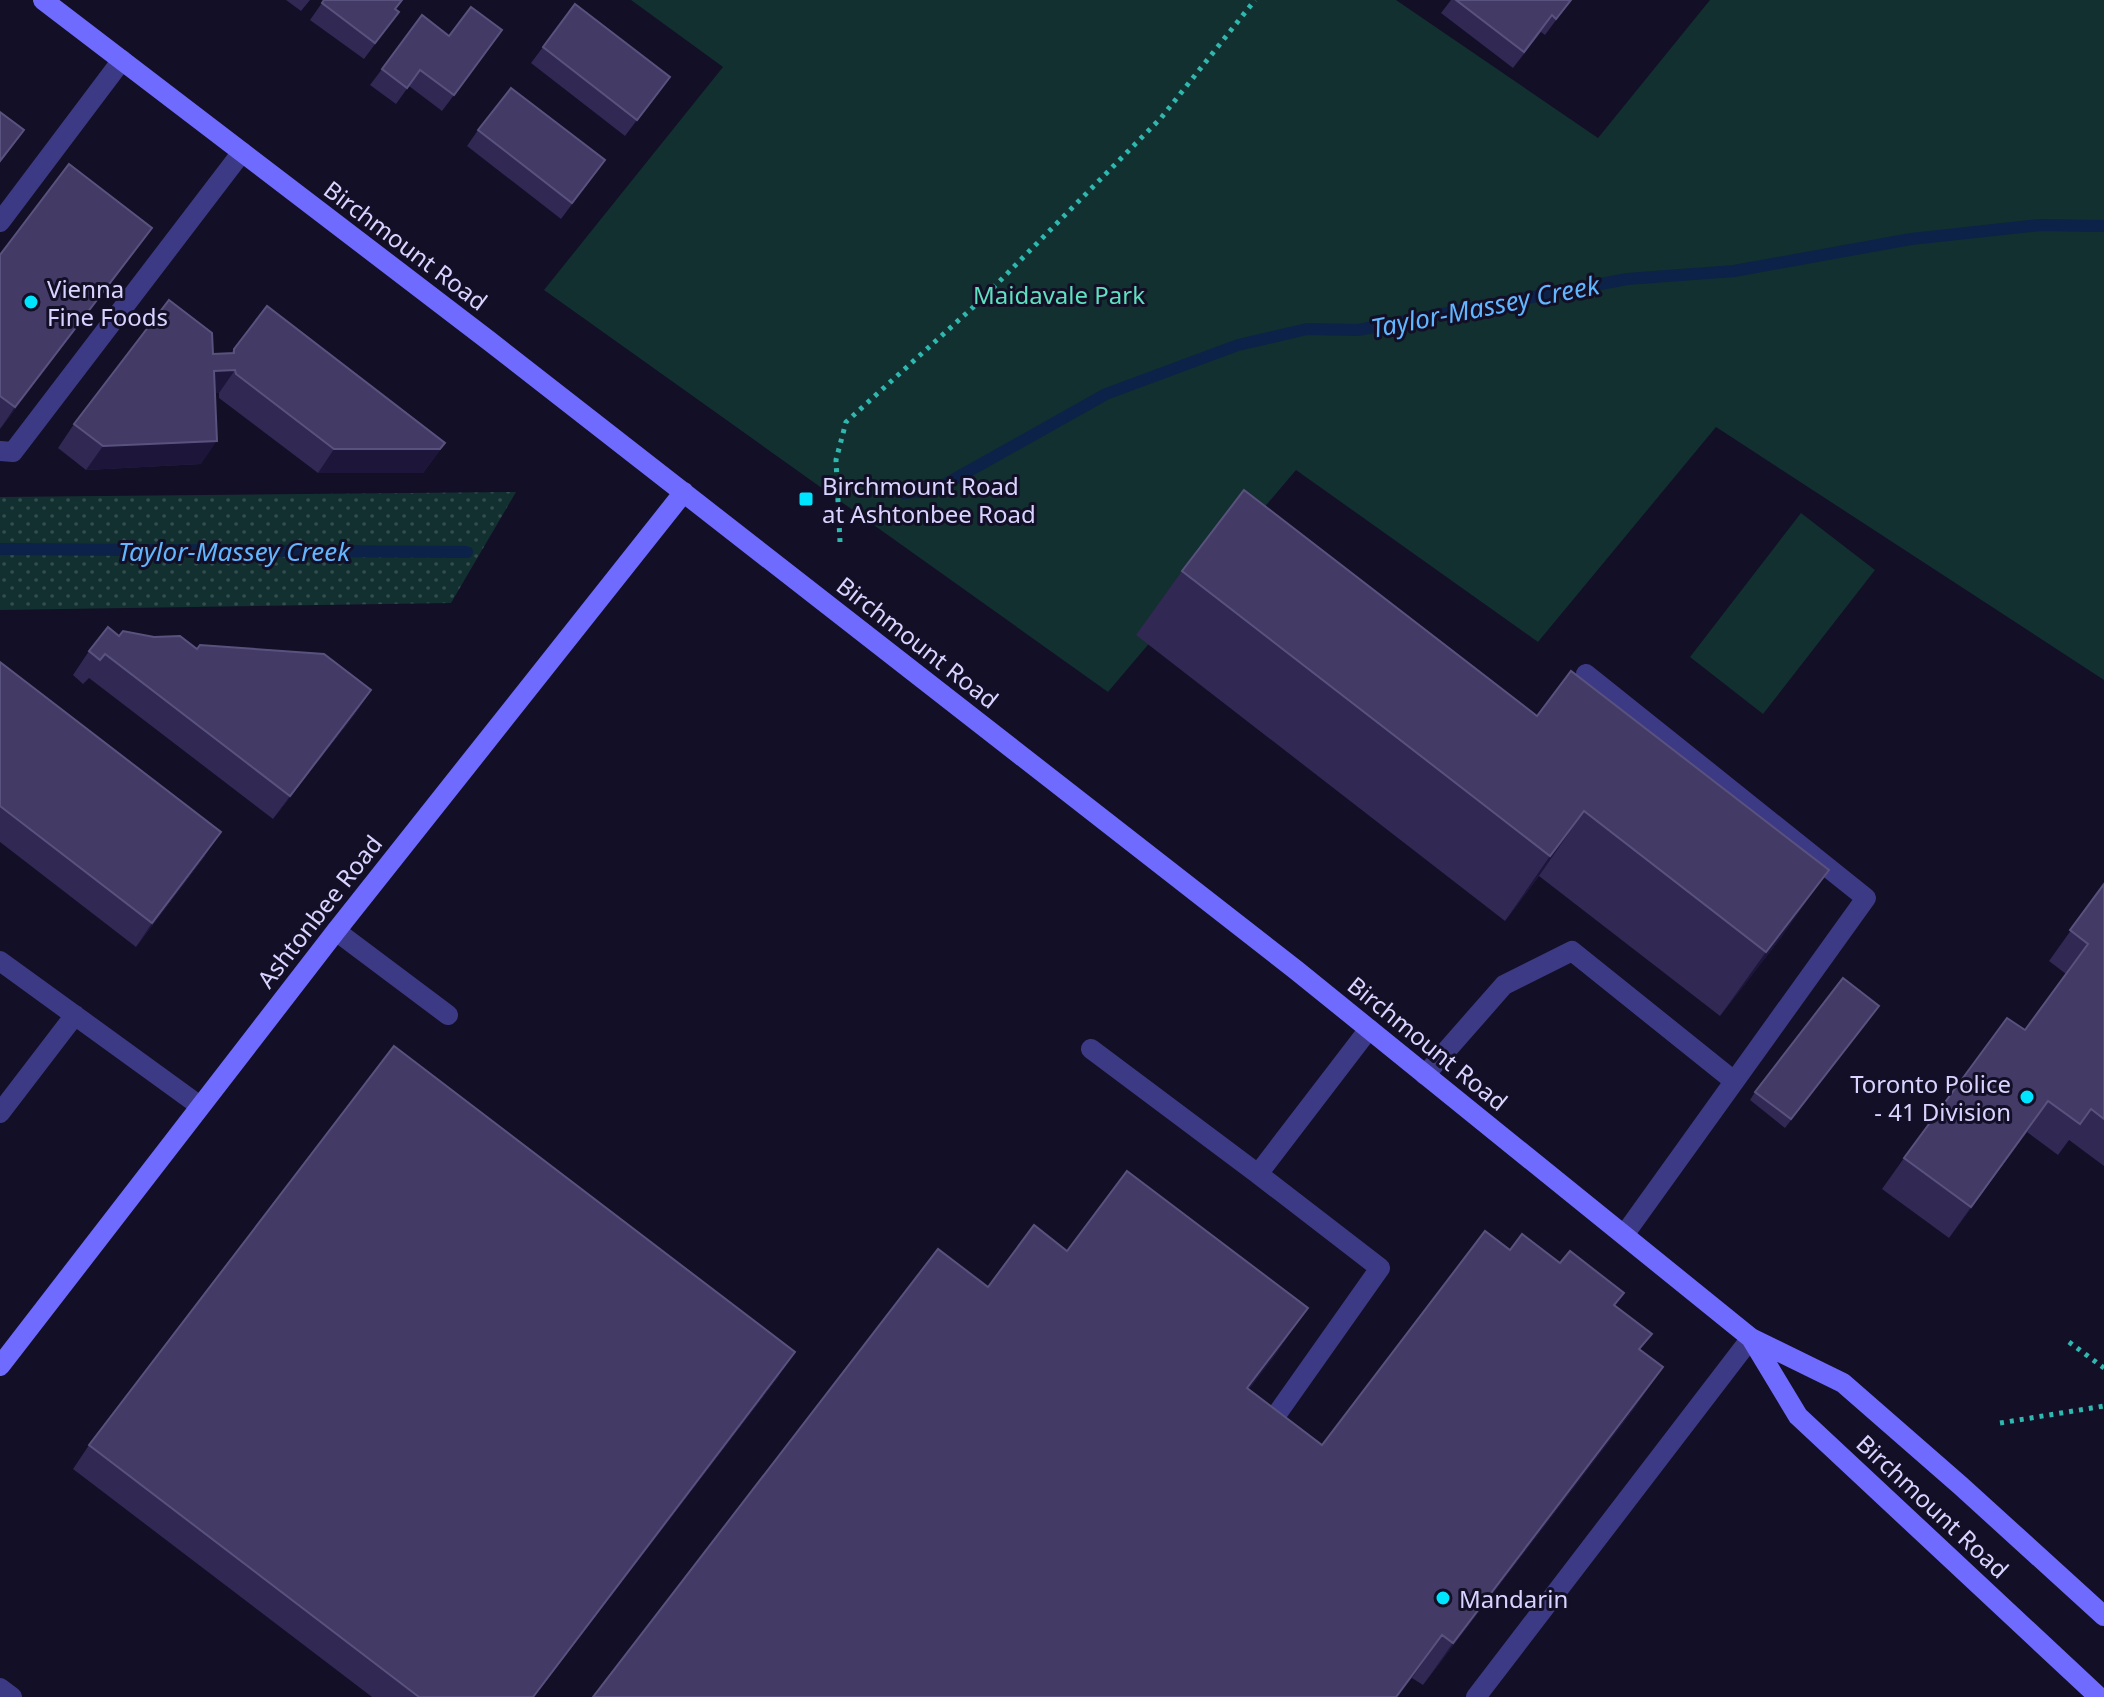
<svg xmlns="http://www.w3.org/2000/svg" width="2104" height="1697" font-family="'Noto Sans',sans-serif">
<defs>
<pattern id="grass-dots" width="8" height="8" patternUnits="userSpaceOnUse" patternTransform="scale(2)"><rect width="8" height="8" fill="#12302f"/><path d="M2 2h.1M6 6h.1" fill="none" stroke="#344d4e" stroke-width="1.8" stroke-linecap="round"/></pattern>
</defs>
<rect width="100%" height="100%" fill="#130f26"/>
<path fill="url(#grass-dots)" d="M516,492L451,603L0,610V497Z"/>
<path fill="#12302f" d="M631,0H1396L1598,138L1710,0H2104V680L1716,427L1538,642L1296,470L1108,692L544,290L723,67Z
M1801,513L1875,570L1763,714L1690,657Z"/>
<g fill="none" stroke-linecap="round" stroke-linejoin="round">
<path stroke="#0c2248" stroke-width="12" d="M898,490L904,493L935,490L1106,394L1238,345L1307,329L1358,330L1627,279L1734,271L1911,239L2040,225L2104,226
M0,549L467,552"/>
<path stroke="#2fb8b0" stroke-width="5" stroke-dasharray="4 6" stroke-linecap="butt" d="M840,542L836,460L846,422L980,301L1161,118L1255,0
M2069,1342L2104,1368
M2000,1423L2104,1406"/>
<path stroke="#3d3a85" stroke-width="20" d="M0,222L122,60
M0,451L13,452L242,152
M1586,674L1866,898L1624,1235
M336,931L448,1015
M0,961L200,1106
M1091,1049L1258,1174L1369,1029
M1425,1075L1504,985L1572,951L1734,1081
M0,1113L75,1015
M1258,1174L1380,1268L1267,1428
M0,1688L12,1697
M1476,1697L1751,1338"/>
<path stroke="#6f6bff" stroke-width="20" d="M43,0L488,340L1296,970L1751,1338L1843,1383L1961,1486L2104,1616
M1751,1338L1798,1416L2099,1697
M0,1366L336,931L684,492"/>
</g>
<path fill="#312854" d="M286,0H310L301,11Z
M324,0H403L396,9L399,12L364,59L310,20Z
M1451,0H1571L1545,35L1541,32L1513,68L1441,13Z
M449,36L491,46L442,111L409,86L396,104L370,85L382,69Z
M543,47L670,77L625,136L531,63Z
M478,130L605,160L561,219L467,146Z
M152,228L135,251L0,429V255Z
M267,306L445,443L423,473H318L219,398V393H215L201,464L86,470L58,448L74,424L213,354L231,353Z
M1182,571L1537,716L1783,935L1720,1016L1539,876L1505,921L1136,635Z
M119,636L197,649L371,690L355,714L273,819L89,678L83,684L73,675L89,651Z
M0,662L205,856L136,947L0,842Z
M2104,884V1166L2069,1140L2058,1155L2027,1132L1949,1238L1882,1189L1904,1158L2025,1030L2066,974L2049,961Z
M1879,1006L1785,1128L1750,1100L1755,1092Z
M1510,1250L1615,1305L1640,1350L1663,1367L1633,1410L1423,1685L1412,1678L988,1287L1067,1251L1278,1351L1249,1389L1322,1445Z
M779,1376L534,1697H372L73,1469L89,1445Z"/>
<path fill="#1d163a" d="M670,77L658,94L625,136L637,120Z
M152,228L135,251L0,429L15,407Z
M235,370L219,393L197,394L214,371Z
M217,441L201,464L86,470L103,446Z
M445,443L423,473H318L334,449Z
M371,690L355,714L273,819L290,796Z
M1584,811L1539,876L1505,921L1550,856Z
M221,832L205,856L136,947L152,923Z
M1829,870L1783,935L1720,1016L1766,952Z
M2048,1101L2027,1132L1949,1238L1971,1207Z
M1308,1308L1278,1351L1217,1430L1247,1388Z
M795,1352L779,1376L534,1697H533Z
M1663,1367L1633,1410L1423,1685L1453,1643Z
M1442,1635L1412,1678L1398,1697H1396Z"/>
<path fill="#433a66" stroke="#5a527e" stroke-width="2" d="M324,0H402L395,9L399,12L375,43L322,3Z
M1456,0H1571L1556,19L1552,15L1524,52Z
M575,4L670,77L637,120L543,47Z
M471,7L502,30L454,95L420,70L407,88L382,69L422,15L449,36Z
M511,88L605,160L572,203L478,130Z
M0,112L24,130L0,161Z
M69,164L152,228L15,407L0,396V255Z
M169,300L212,333L213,354L234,353V349L267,306L445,443L440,449H334L236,374L235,370L214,371L217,441L103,446L74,424Z
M1244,490L1537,716L1571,671L1829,870L1766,952L1584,811L1550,856L1182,571Z
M108,627L119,636L123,631L154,637L180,636L197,649L200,645L324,654L371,690L290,796L105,654L100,660L89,651Z
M0,662L221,832L152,923L0,806Z
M2104,884V1119L2091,1109L2080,1124L2048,1101L1971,1207L1904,1158L2007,1018L2025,1030L2088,944L2070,930Z
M1843,978L1879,1006L1791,1119L1755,1092Z
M394,1046L795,1352L533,1697H419L89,1445Z
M1127,1171L1308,1308L1247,1388L1322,1445L1485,1231L1510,1250L1522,1234L1560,1263L1570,1251L1624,1293L1614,1305L1652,1334L1639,1349L1663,1367L1453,1643L1442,1635L1396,1697H593L938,1249L988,1287L1034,1225L1067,1251Z"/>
<g fill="#00e5ff" stroke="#130f26" stroke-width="3">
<circle cx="31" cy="302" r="8"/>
<rect x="798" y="491" width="16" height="16" rx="4"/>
<circle cx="2027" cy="1097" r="8"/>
<circle cx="1443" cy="1598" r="8"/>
</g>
<g text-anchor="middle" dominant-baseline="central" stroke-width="6" stroke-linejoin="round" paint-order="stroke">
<g font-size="24" fill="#d9d4ff" stroke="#130f26">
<text transform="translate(406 245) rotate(37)">Birchmount Road</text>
<text transform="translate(918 642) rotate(38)">Birchmount Road</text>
<text transform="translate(319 911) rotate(-52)">Ashtonbee Road</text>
<text transform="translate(1428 1043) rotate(39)">Birchmount Road</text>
<text transform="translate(1933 1506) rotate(43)">Birchmount Road</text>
</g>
<g font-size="24" fill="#d9d4ff" stroke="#130f26" text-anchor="start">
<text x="47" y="288">Vienna<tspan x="47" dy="28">Fine Foods</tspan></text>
<text x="822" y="485">Birchmount Road<tspan x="822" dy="28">at Ashtonbee Road</tspan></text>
<text x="2011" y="1083" text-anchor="end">Toronto Police<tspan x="2011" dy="28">- 41 Division</tspan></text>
<text x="1459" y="1598">Mandarin</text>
</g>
<g font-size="24" fill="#5fe0c0" stroke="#130f26">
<text x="1059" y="294">Maidavale Park</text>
</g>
<g font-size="26" font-style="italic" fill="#62b6ff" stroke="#130f26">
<text transform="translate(1485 306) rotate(-11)">Taylor-Massey Creek</text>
<text x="234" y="551">Taylor-Massey Creek</text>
</g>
</g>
</svg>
